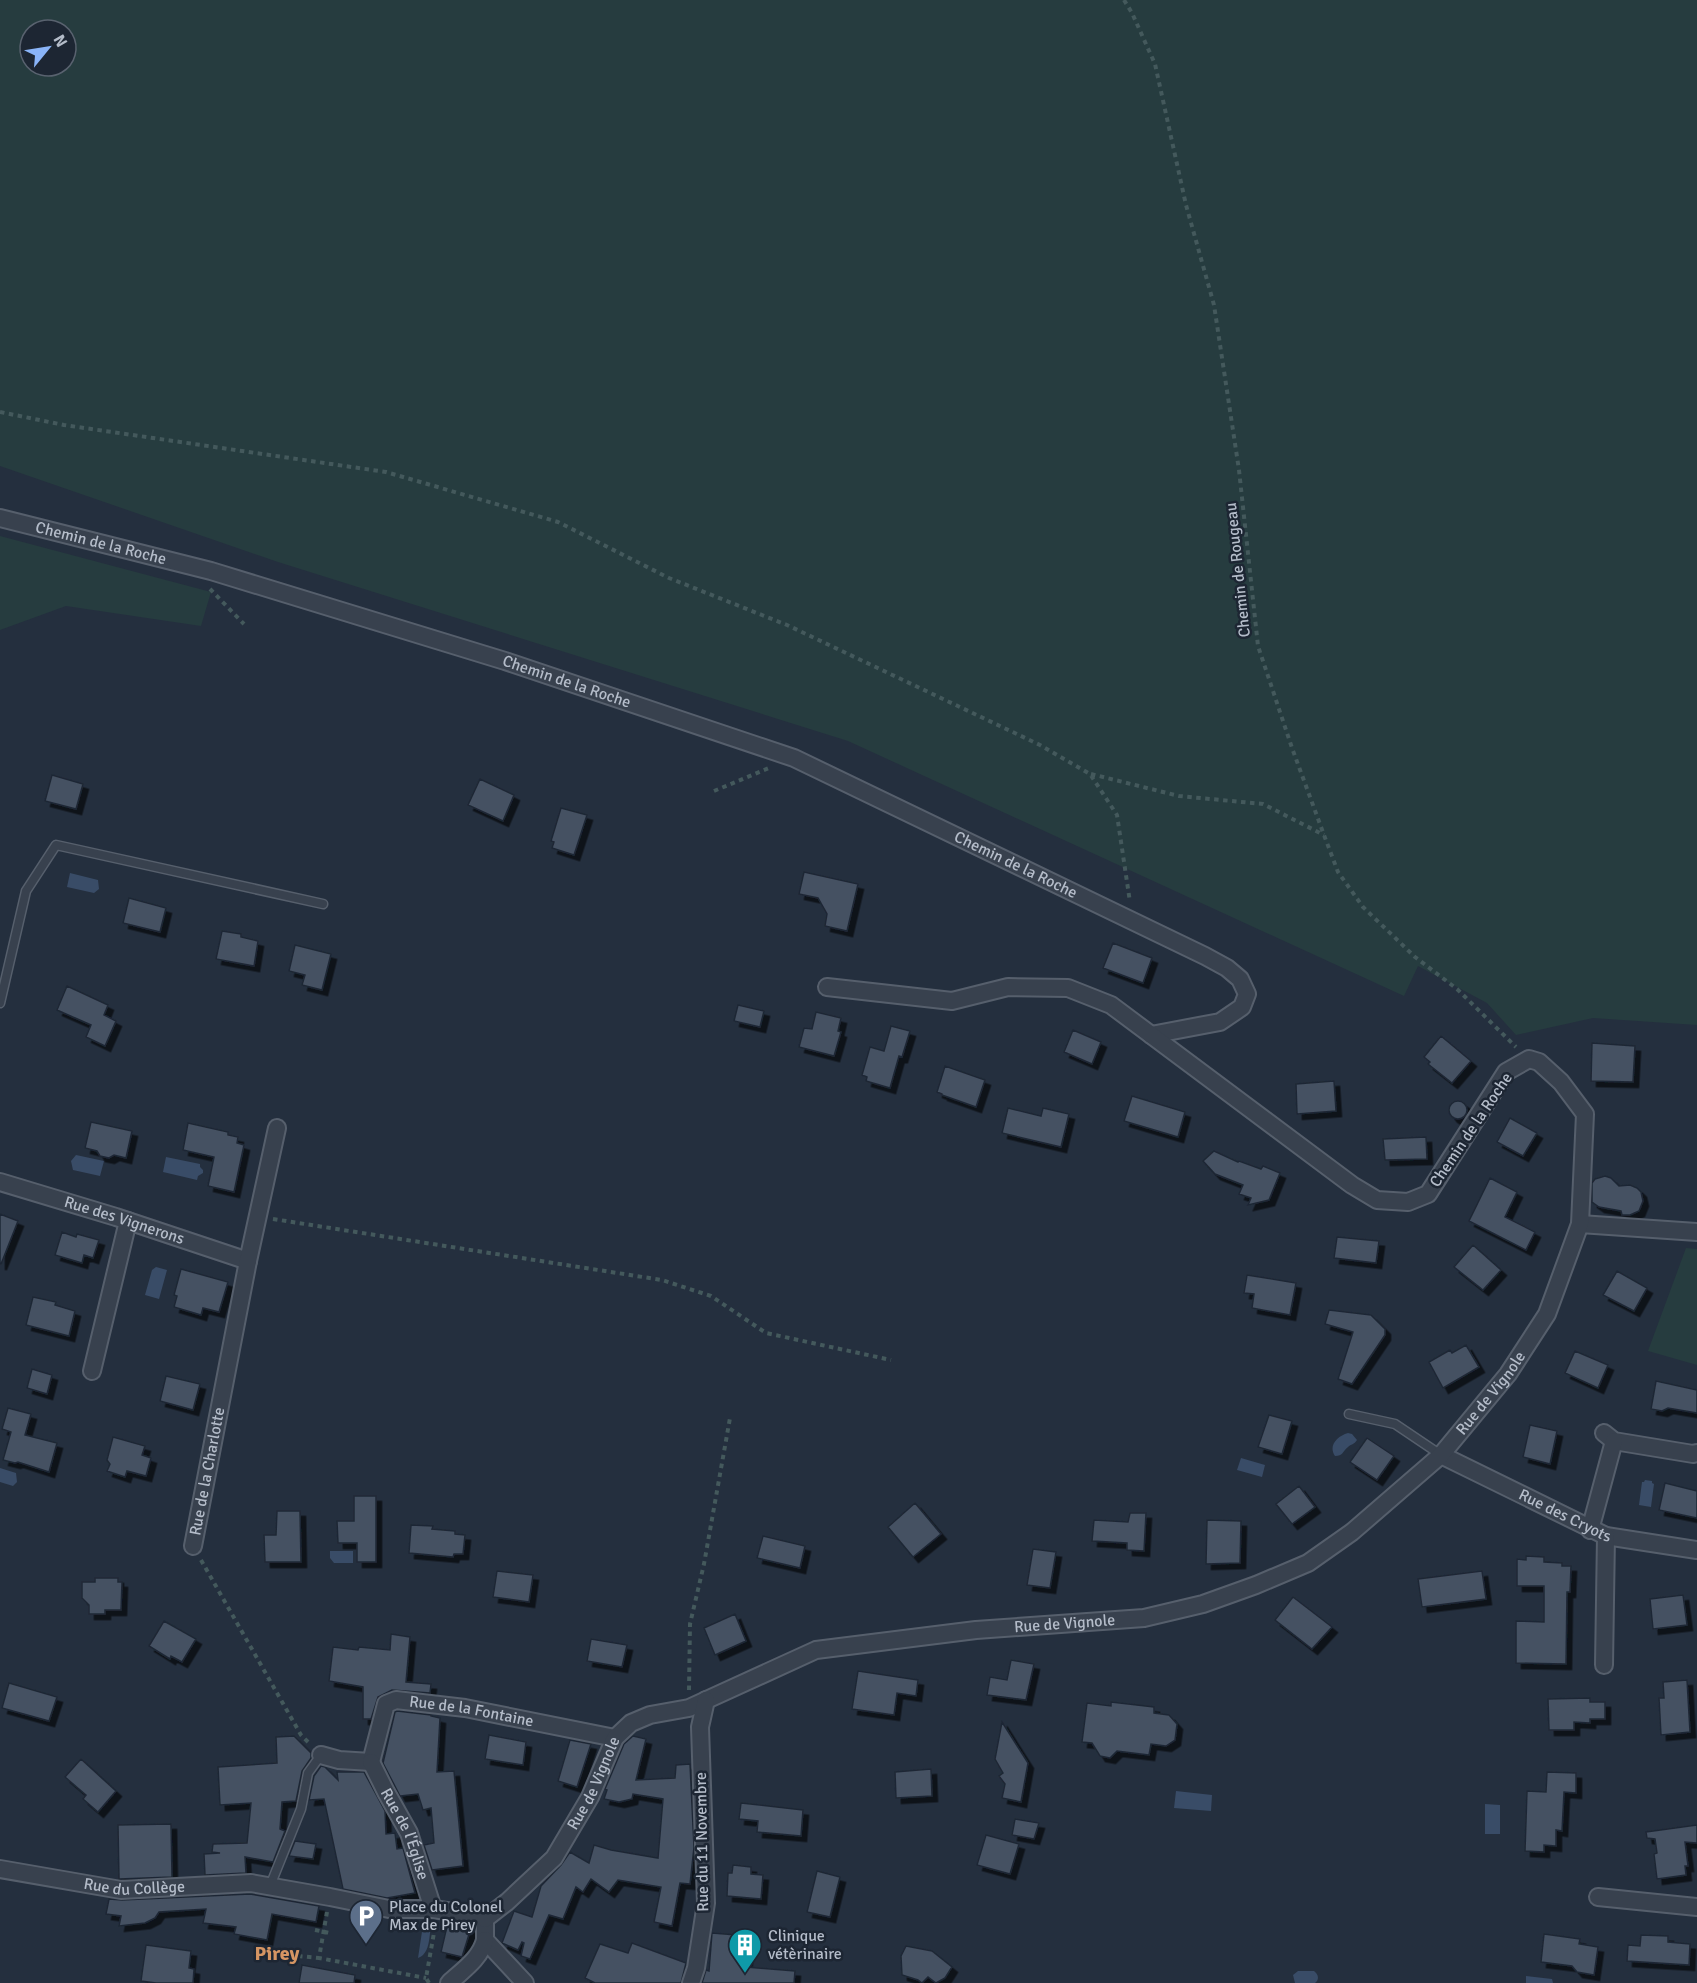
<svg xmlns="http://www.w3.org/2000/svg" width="1697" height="1983" font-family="Signika,sans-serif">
<defs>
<filter id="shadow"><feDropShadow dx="5.5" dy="5.5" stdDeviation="0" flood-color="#0009"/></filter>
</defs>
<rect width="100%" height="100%" fill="#242f3e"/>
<path fill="#263c3f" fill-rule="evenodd" d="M0,0H1697V1025L1593,1018L1516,1035L1487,1003L1418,966L1404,996L848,741L278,562L0,466ZM30,30H66V66H30Z
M0,536L211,592L201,626L66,606L0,630Z
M1686,1248L1697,1249V1365L1648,1351Z"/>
<path fill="#394c67" d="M70,873L98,880L99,889L94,893L67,887Z
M76,1155L104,1161L100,1176L73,1170L71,1161Z
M166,1157L200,1164V1167L203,1170V1173L198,1176L197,1180L163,1172Z
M156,1267L167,1270L159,1299L145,1295L152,1270Z
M1348,1433L1352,1434L1357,1440C1354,1445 1351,1444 1348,1447C1342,1452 1343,1456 1335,1456C1328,1446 1337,1436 1348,1433Z
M1241,1458L1265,1465L1262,1477L1237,1470Z
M0,1468L16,1473L17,1482L13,1486L0,1482Z
M1645,1480L1652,1481V1483L1654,1484L1651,1507L1639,1505L1642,1482H1644Z
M330,1551H353V1563H334L330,1558Z
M1176,1791L1212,1795L1211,1811L1174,1808Z
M1485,1804L1500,1805V1834H1485Z
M423,1925L431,1926C429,1937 430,1954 418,1958Z
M1298,1971H1314C1318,1974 1320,1979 1315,1983H1295L1293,1975Z
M1526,1976L1552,1979L1553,1983H1526Z"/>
<path fill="#455162" stroke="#1f2835" stroke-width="1.5" filter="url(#shadow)" d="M52,775L83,784L76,809L45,801Z
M480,779L514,795L503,821L468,805Z
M561,808L587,815L574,855L552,848L554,842L551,841Z
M804,872L858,884L847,931L825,926L827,914L818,898L799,894Z
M129,898L166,908L160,932L123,923Z
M222,931L241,934V937L258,941L254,966L216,959Z
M1113,943L1152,958L1143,983L1103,968Z
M295,945L331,954L322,990L302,985L305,975L289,971Z
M67,986L108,1005L104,1015L116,1021L105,1046L86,1037L91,1025L57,1010Z
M738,1005L764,1011L760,1027L734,1021Z
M816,1012L841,1018L838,1031L841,1032L834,1056L799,1047L804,1028L812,1029Z
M891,1026L910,1031L902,1057L899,1056L890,1088L866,1081L867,1077L862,1075L870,1047L884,1051Z
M1073,1030L1101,1042L1092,1064L1064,1052Z
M1441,1036L1471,1061L1452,1083L1428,1064L1430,1062L1424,1057Z
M1592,1043L1635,1046L1633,1082L1591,1081Z
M945,1066L985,1080L976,1107L942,1095V1094L937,1092Z
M1334,1081L1336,1111L1297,1114L1296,1084Z
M1132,1096L1185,1112L1178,1137L1124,1121Z
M1449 1110a9 9 0 1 1 18 0a9 9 0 1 1-18 0Z
M1008,1108L1041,1116L1043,1108L1069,1114L1061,1147L1002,1133Z
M1510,1118L1537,1133L1523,1156L1497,1142Z
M91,1122L132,1131L126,1158L114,1155L109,1158L100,1156L97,1151L85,1148Z
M188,1123L228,1132V1135L238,1137L237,1143L244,1145L234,1192L208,1186L214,1157L183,1150Z
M1426,1137L1427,1159L1385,1160L1383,1139Z
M1214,1151L1238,1162L1239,1161L1261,1169L1263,1166L1280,1173L1269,1200L1248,1205L1251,1198L1239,1194L1243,1185L1215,1174L1203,1161Z
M1605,1176L1611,1178L1619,1186L1630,1185L1637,1188L1641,1192L1643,1201L1639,1211L1630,1215H1622L1621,1211L1599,1207L1592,1202V1183L1595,1179Z
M1490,1178L1517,1192L1505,1217L1535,1232L1526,1250L1469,1221Z
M0,1214L18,1221L1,1264H0Z
M62,1232L76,1237L77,1234L99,1240L93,1258L84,1255L82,1263L55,1255Z
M1337,1237L1379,1241L1376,1263L1334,1258Z
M1473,1245L1501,1270L1483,1290L1454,1267Z
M181,1269L228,1282L219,1312L203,1308L201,1315L174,1307L177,1296L174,1295Z
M1617,1271L1647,1288L1634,1311L1603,1295Z
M1247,1275L1296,1283L1290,1315L1252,1308L1254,1294L1244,1293Z
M33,1297L56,1302L55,1305L75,1311L69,1336L26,1325Z
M1329,1310L1371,1315L1385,1329V1335L1352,1384L1338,1379L1353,1332L1325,1324Z
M1466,1345L1479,1367L1443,1388L1429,1362L1450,1350L1452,1353Z
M1575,1351L1608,1365L1598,1388L1565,1373Z
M32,1369L52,1375L47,1394L27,1388Z
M166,1376L200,1384L193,1410L160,1401Z
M1656,1381L1697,1390V1413L1668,1408L1662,1411L1651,1409Z
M8,1408L31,1414L25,1435L57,1443L49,1472L18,1462L15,1463L3,1460L11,1432L2,1429Z
M1269,1415L1292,1421L1282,1454L1258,1447Z
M1530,1425L1557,1431L1550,1464L1523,1457Z
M113,1437L145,1446L142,1455L151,1458L146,1476L127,1471L125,1477L107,1471L110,1464L107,1460Z
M1367,1438L1394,1456L1377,1480L1350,1462Z
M1665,1483L1697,1491V1518L1659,1510Z
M1299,1486L1315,1507L1292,1524L1276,1504Z
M354,1496H376V1562H357V1543H338L337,1521H354Z
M915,1503L941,1534L913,1557L888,1527Z
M277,1511H300L301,1562H265L264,1535H276Z
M1130,1513H1146L1144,1551L1127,1550V1543L1092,1541L1094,1520L1128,1522Z
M1207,1520L1241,1521L1240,1563L1206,1564Z
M411,1525L433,1526L432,1529L455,1531V1534L465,1535L463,1554H454L453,1557L409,1553Z
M763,1536L805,1546L800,1568L757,1558Z
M1033,1549L1056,1552L1050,1588L1027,1585Z
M1526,1556L1544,1557V1562L1562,1563V1566H1571L1570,1592H1567L1566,1664L1516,1663V1621L1544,1622V1586H1517V1559L1526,1560Z
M497,1571L533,1575L529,1602L493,1597Z
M1482,1571L1486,1599L1422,1607L1418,1579Z
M95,1578H118V1582H122L121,1610H105V1614H89V1605L82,1598V1582H95Z
M1683,1595L1687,1625L1653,1629L1650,1599Z
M1293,1597L1332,1627L1312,1649L1275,1620Z
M735,1614L746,1641L715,1655L704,1628Z
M164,1621L196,1639L182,1662L171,1656L170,1659L149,1646Z
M391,1634L410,1637L406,1682L431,1684L430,1693L392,1690L378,1697L371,1719H363V1687L329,1681L333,1647L358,1650L359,1647L390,1650Z
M591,1639L627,1645L622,1667L587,1661Z
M1011,1660L1034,1664L1026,1700L987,1695L990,1677L1007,1680Z
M858,1671L918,1680L916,1696L897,1693L894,1715L852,1709Z
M1687,1680L1690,1732L1661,1735L1659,1698H1664L1663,1682Z
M9,1683L57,1697L49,1721L2,1708Z
M1590,1698V1702H1605V1719H1590V1723L1574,1722V1730H1549L1548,1699Z
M1111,1702L1154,1707V1713L1169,1715L1177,1724L1175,1740L1166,1746L1151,1744L1149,1755L1117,1751L1110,1758L1100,1756L1092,1743L1082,1742L1087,1703L1111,1706Z
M397,1711L431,1715V1716L440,1718L437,1772L454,1771L463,1866L432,1870L424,1845L434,1843L431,1808L423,1810L418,1794L400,1796L383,1763L395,1712Z
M1002,1722L1028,1763L1021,1802L1002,1798L1005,1784L999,1776L1003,1773L995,1759Z
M489,1735L526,1742L523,1765L485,1759Z
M294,1736L311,1753V1758L302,1771L296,1801L282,1802L280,1829L285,1831L273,1862L245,1857L246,1873L205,1875L204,1854L220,1853L212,1852L213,1844L247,1843L251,1803L220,1805L218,1767L277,1763L276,1737Z
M633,1736L646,1739L636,1780L675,1778L676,1765L690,1764L694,1847L690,1884L680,1883L672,1926L654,1922L661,1887L618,1880L609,1892L591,1879L583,1892L576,1887L563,1919L549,1915L530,1959L521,1956L524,1943L522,1942L518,1950L502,1943L514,1911L532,1917L541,1886L561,1865L570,1852L589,1863L594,1845L611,1850L658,1858L663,1799L633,1794L632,1799L619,1802L604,1799L607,1790L605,1789L624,1744Z
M570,1740L591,1744L577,1787L558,1781Z
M81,1759L116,1791L98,1812L83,1799L86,1795L65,1777Z
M321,1766L325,1767L338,1780L337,1772H364L385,1811L386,1834L395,1833L397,1849L403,1848L415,1893L387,1898L343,1889L324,1799L309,1800L314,1776Z
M931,1769L932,1796L896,1798L895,1772Z
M1547,1772L1576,1773V1793L1564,1792L1562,1831L1556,1830V1846L1544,1845V1852L1525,1851L1527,1791L1546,1792Z
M741,1803L803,1810L801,1836L757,1832L758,1821L739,1819Z
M1015,1819L1039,1823L1034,1839L1012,1835Z
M171,1824L172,1877L119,1879L118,1825Z
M1697,1825V1843L1685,1842L1688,1866H1685L1686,1875L1657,1879L1654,1854L1657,1853L1655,1839L1647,1838L1646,1832Z
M986,1835L1019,1844L1010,1874L977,1865Z
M295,1841L316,1844L313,1859L289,1856Z
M733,1865L751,1867V1874L763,1875L761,1899L727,1896L728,1873H732Z
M817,1871L840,1877L830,1917L807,1912Z
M250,1894L319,1906L316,1922L272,1914L267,1940L234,1934L236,1927L203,1923L206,1909L159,1912L155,1918L145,1923L119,1926L121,1916L106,1914L109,1899L122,1900Z
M448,1922L471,1928L462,1957L441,1952Z
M712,1933L749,1936L746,1967L795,1971L794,1983H702L706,1970L709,1971Z
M1544,1934L1580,1939L1579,1944L1598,1947L1594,1975L1577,1972L1572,1966L1541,1962Z
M1641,1935L1668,1936V1942L1690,1944L1689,1965L1627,1961L1628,1945L1640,1946Z
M632,1943L686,1963L681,1983H595L585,1978L600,1944L628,1953Z
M146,1945L191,1951L189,1968L194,1969L193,1983H156L141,1981Z
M906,1946L932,1951L952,1967L945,1978L936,1983L928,1977L922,1983L918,1980L902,1975L901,1956Z
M302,1965L355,1975L354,1983H299Z"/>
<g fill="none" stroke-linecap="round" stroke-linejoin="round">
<g stroke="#565f6c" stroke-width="11">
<path id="lane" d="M0,1003L26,891L56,845L323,904
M1349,1414L1395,1424L1441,1455
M270,1886L301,1809L308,1773L321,1755"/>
</g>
<g stroke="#565f6c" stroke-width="20">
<g id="street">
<path id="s1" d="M0,518L211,571L505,661L794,758L1205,956L1227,968L1240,979L1247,994L1242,1007L1220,1022L1151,1035"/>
<path id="s2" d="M0,1182L116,1217L248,1261"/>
<path d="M1580,1224L1697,1232"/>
<path d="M92,1371L128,1221"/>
<path d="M1604,1433L1614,1441L1693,1454L1697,1453"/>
<path id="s3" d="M1441,1455L1606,1536L1697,1550"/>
<path d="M1590,1530L1614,1441"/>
<path id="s4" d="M193,1546L248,1261L277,1128"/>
<path d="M1604,1665L1606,1536"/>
<path d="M321,1755L339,1760L371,1762"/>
<path id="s5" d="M371,1762L386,1704L396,1700L465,1708L615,1738"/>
<path id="s6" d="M371,1762L386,1792L409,1833L433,1909"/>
<path id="s7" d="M0,1869L121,1890L251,1883L330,1897L389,1909H433L467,1914L485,1919V1940L525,1983"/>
<path d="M1598,1897L1697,1907"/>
<path id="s8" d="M485,1919L507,1902L554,1858L590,1797L615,1738L631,1723L650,1715L689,1708L816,1650L976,1630L1144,1618L1203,1604L1256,1585L1308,1563L1352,1532L1441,1455L1508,1374L1547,1314L1580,1224L1585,1114L1561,1082L1539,1062L1529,1059L1506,1072L1428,1194L1408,1202L1377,1200L1352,1185L1111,1005L1068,988L1008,987L952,1001L827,987"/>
<path d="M449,1983C463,1970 480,1959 485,1940"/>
<path d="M691,1983L696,1968L706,1903L700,1727L706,1700"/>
</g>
</g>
<path stroke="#44595c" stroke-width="4" stroke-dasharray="4.5 4.5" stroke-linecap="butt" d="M1124,0L1132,13L1155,64L1186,205L1214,305L1239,470L1258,646L1292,748L1324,835L1338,872L1363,907L1415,957L1457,989L1516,1047
M0,412L64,425L386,472L558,522L669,578L787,625L1040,745L1090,774L1117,815L1130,902
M210,589L244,624
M1091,774L1179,796L1263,804L1324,835
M714,791L769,768
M273,1219L662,1280L711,1296L766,1333L891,1360
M201,1560L301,1735L310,1744
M689,1690L690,1624L704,1564L730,1418
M327,1912L319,1958L426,1978
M315,1930L330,1933
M298,1956L319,1958
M429,1983L426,1978L435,1927"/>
<use href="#lane" stroke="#38414e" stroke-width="8"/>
<use href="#street" stroke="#38414e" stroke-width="16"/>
</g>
<defs>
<g id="parking-pin" transform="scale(1.725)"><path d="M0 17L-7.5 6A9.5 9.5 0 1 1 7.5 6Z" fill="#5c6f8a" stroke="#1d2633"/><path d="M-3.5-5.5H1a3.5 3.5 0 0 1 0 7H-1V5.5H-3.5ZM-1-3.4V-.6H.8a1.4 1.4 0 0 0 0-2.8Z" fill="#fff"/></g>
<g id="building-pin" transform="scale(1.725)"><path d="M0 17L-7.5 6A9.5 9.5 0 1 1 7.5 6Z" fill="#0f9aa8" stroke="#1d2633"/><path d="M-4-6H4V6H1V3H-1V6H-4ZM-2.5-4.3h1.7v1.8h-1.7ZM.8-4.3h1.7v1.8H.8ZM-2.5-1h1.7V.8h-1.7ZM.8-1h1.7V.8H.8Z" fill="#fff"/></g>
</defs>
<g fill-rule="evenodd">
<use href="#parking-pin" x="366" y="1916"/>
<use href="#building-pin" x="745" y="1945"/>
</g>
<g text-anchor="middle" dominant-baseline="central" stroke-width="5" stroke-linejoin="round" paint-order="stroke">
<g font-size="16" fill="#b4bcc9" stroke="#1d2633">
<text stroke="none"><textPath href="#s1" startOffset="104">Chemin de la Roche</textPath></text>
<text transform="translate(1238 570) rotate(-96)">Chemin de Rougeau</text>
<text stroke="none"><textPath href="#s1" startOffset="590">Chemin de la Roche</textPath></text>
<text stroke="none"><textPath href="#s1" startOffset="1076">Chemin de la Roche</textPath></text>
<text transform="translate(1471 1130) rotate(-56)">Chemin de la Roche</text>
<text stroke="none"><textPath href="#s2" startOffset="130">Rue des Vignerons</textPath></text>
<text stroke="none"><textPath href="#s8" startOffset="1203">Rue de Vignole</textPath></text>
<text stroke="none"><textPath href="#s4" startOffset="76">Rue de la Charlotte</textPath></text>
<text stroke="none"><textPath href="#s3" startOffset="138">Rue des Cryots</textPath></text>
<text stroke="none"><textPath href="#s8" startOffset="699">Rue de Vignole</textPath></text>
<text stroke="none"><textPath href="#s5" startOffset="147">Rue de la Fontaine</textPath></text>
<text stroke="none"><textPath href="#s8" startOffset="177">Rue de Vignole</textPath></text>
<text stroke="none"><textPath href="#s6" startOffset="80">Rue de l'Église</textPath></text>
<text transform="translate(702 1842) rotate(-91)">Rue du 11 Novembre</text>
<text stroke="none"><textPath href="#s7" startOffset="136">Rue du Collège</textPath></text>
</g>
<g font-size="16" fill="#b4bcc9" stroke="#1d2633" text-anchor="start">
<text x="389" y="1907">Place du Colonel<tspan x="389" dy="18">Max de Pirey</tspan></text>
<text x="768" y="1936">Clinique<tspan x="768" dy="18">vétèrinaire</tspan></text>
</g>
<g font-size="20" font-weight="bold" fill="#d59563" stroke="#1d2633">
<text x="277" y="1953">Pirey</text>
</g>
</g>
<g transform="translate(48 48) rotate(60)"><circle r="28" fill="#1d2633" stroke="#59626f" stroke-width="1.5"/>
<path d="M0-4.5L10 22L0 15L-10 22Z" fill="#8ab4f8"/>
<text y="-9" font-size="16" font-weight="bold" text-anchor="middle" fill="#b4bcc9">N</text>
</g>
</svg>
